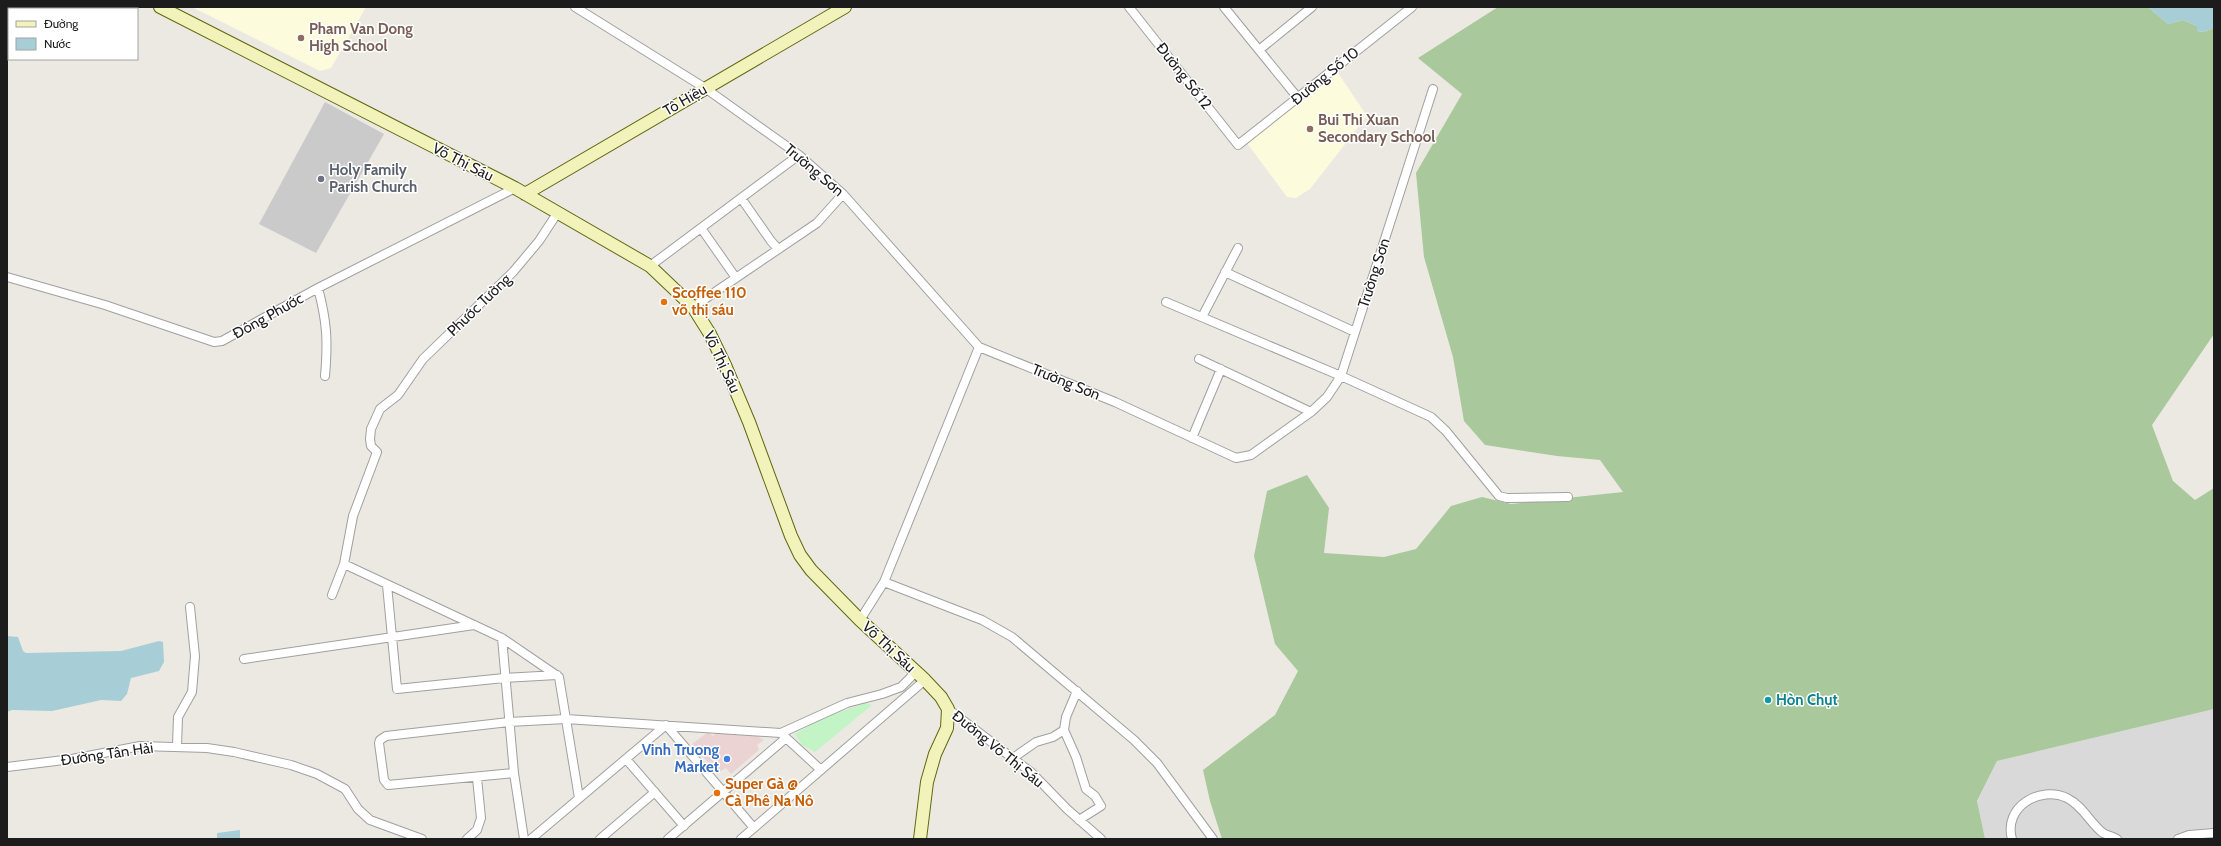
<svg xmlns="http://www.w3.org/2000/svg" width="2221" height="846" font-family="Cabin,sans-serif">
<rect width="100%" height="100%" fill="#ece9e3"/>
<path fill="#dad9d9" d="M2214,709V839H1985L1977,802L1997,761Z"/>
<path fill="#ecd3d3" d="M708,732L713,736L717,732L757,736L764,740L757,745L759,750L731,774L726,768L717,773L692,744Z"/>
<path fill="#fcfbdc" d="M192,7H366L331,68L320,71Z
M1338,73L1367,116L1310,189L1296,198L1287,197L1247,143Z"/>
<path fill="#cacaca" d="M325,102L384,134L316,253L259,224Z"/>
<path fill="#a9c89b" d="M1498,7H2148L2168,24L2183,20L2197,26V31L2204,32L2213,28L2214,334L2152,425L2173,481L2195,500L2214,488V709L1997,761L1977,801L1985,839H1222L1210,801L1203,770L1275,715L1298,671L1275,644L1254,556L1267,491L1307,475L1329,508L1324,553L1384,557L1416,549L1451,506L1482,497L1511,504L1623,492L1600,460L1557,456L1485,445L1464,421L1453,357L1424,257L1416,173L1462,94L1418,58Z"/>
<path fill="#c2f4c5" d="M866,703L872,705L815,752L802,745L795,734L822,718Z"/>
<path fill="#a7cdd6" d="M2148,7H2214L2213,28L2204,32L2197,31V26L2183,20L2168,24Z
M7,636L18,637L23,651L26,653L121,651L159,641L163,642L164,662L159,671L131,678L127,694L121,701L101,700L52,711L12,710L7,712Z
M240,830V839H217V833Z"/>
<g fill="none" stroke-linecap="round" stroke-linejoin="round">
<g stroke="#a0a0a0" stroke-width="10">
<path id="street" d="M575,7L705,88L799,155L843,194L979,347L1115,402L1236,458L1251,455L1311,412L1327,397L1341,376L1433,89
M1129,7L1238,145L1412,7
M1224,7L1298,98
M1259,50L1312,7
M741,198L771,241L778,249
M701,228L736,278
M650,266L799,155
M1225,272L1355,332
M7,277L105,305L214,342L222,341L318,288L515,188
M318,288C327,322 328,341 325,376
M1166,302L1341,376L1431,417L1446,431L1499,496L1507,498L1568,497
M693,307L817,223L843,194
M1202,317L1238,248
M979,347L884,582L982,620L1012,637L1134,740L1157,763L1213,839
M1199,359L1311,412
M1192,438L1221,369
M344,564L502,638L559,677L579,798
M387,585L397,689L504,678L557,675
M332,595L344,564L353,516L377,452L371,446L370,439L371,429L380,409L398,395L423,359L513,272L539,241L558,212
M860,620L884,582
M502,638L514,773L524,839
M244,659L474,625
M1077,691L1066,717L1064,730L1076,757L1086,789L1095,796L1101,806L1079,820
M948,709L1032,773L1067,809L1101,839
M783,735L821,770
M177,746L178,717L192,692L195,656L190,607
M1013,758L1036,742L1053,737L1064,730
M626,759L684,826
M7,767L72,759L140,746L207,748L234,752L291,765L317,774L345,789L358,809L370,820L422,839
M514,773L388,785L384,780L379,743L380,740L386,736L509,722L566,719L781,733L847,703L882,694L901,687L916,672
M467,839L477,830L481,818L477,778
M531,839L666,725L754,828
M600,839L655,792
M668,839L786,738
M741,839L925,680
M2012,839C2003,807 2040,785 2067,798C2083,806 2090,823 2103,833C2107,835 2113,837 2117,839
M2178,839L2189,835L2214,833"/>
</g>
<g stroke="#60670e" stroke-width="14">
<path id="secondary" d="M160,7L515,188L650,266L693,307L710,334L725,365L749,422L791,536L800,555L811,570L860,620L925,680L941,697L948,709L947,728L935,754L927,782L920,839
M525,194L845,7"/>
</g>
<use href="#street" stroke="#fff" stroke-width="8"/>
<use href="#secondary" stroke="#f1f3ba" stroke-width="12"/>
</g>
<g fill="#8d6e63" stroke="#fff" stroke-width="1.5">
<circle cx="301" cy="38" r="4"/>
<circle cx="1310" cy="129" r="4"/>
</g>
<circle fill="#6b7280" stroke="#fff" stroke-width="1.5" cx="321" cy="179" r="4"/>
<g fill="#e8710a" stroke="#fff" stroke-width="1.5">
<circle cx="664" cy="302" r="4"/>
<circle cx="717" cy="793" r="4"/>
</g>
<circle fill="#0f9aa8" stroke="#fff" stroke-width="1.5" cx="1768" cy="700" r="4"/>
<circle fill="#3f7fe0" stroke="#fff" stroke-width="1.5" cx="727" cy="759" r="4"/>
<g text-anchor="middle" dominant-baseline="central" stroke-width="3" stroke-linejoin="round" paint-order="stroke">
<g font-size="15" font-weight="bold" fill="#785e54" stroke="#fff" text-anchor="start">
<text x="309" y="29">Pham Van Dong<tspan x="309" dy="17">High School</tspan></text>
<text x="1318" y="120">Bui Thi Xuan<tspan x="1318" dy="17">Secondary School</tspan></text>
</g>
<g font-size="15" fill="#1c1c1c" stroke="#fff">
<text transform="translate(1184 76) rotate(52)">Đường Số 12</text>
<text transform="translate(1325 76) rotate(-39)">Đường Số 10</text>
<text transform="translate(685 100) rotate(-30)">Tô Hiệu</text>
<text transform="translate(463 162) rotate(27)">Võ Thị Sáu</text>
<text transform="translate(814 170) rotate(40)">Trường Sơn</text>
<text transform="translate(1374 273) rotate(-72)">Trường Sơn</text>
<text transform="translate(479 305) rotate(-44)">Phước Tường</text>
<text transform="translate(268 316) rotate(-29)">Đông Phước</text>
<text transform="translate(722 362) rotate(65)">Võ Thị Sáu</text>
<text transform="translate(1066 382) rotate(22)">Trường Sơn</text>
<text transform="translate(889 647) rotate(43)">Võ Thị Sáu</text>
<text transform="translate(998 749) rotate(39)">Đường Võ Thị Sáu</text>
<text transform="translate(107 754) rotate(-8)">Đường Tân Hải</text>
</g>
<g font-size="15" font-weight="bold" fill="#5b616d" stroke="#fff" text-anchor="start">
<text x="329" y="170">Holy Family<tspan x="329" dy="17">Parish Church</tspan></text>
</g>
<g font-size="15" font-weight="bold" fill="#c56008" stroke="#fff" text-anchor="start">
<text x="672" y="293">Scoffee 110<tspan x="672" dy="17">võ thị sáu</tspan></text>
<text x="725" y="784">Super Gà @<tspan x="725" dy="17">Cà Phê Na Nô</tspan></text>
</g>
<g font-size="15" font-weight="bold" fill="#0d838f" stroke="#fff" text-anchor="start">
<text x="1776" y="700">Hòn Chụt</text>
</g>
<g font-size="15" font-weight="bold" fill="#366cbe" stroke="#fff" text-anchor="end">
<text x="719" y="750">Vinh Truong<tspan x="719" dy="17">Market</tspan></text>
</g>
</g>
<rect width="2221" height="846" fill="none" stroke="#1c1c1c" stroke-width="16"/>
<rect x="8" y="8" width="130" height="52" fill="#ffffff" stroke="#a4a4a4"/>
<rect x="16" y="21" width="20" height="6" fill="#f1f3ba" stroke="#a4a4a4"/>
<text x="44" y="28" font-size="12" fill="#1c1c1c">Đường</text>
<rect x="16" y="38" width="20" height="12" fill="#a7cdd6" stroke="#a4a4a4"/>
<text x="44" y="48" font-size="12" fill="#1c1c1c">Nước</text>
</svg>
